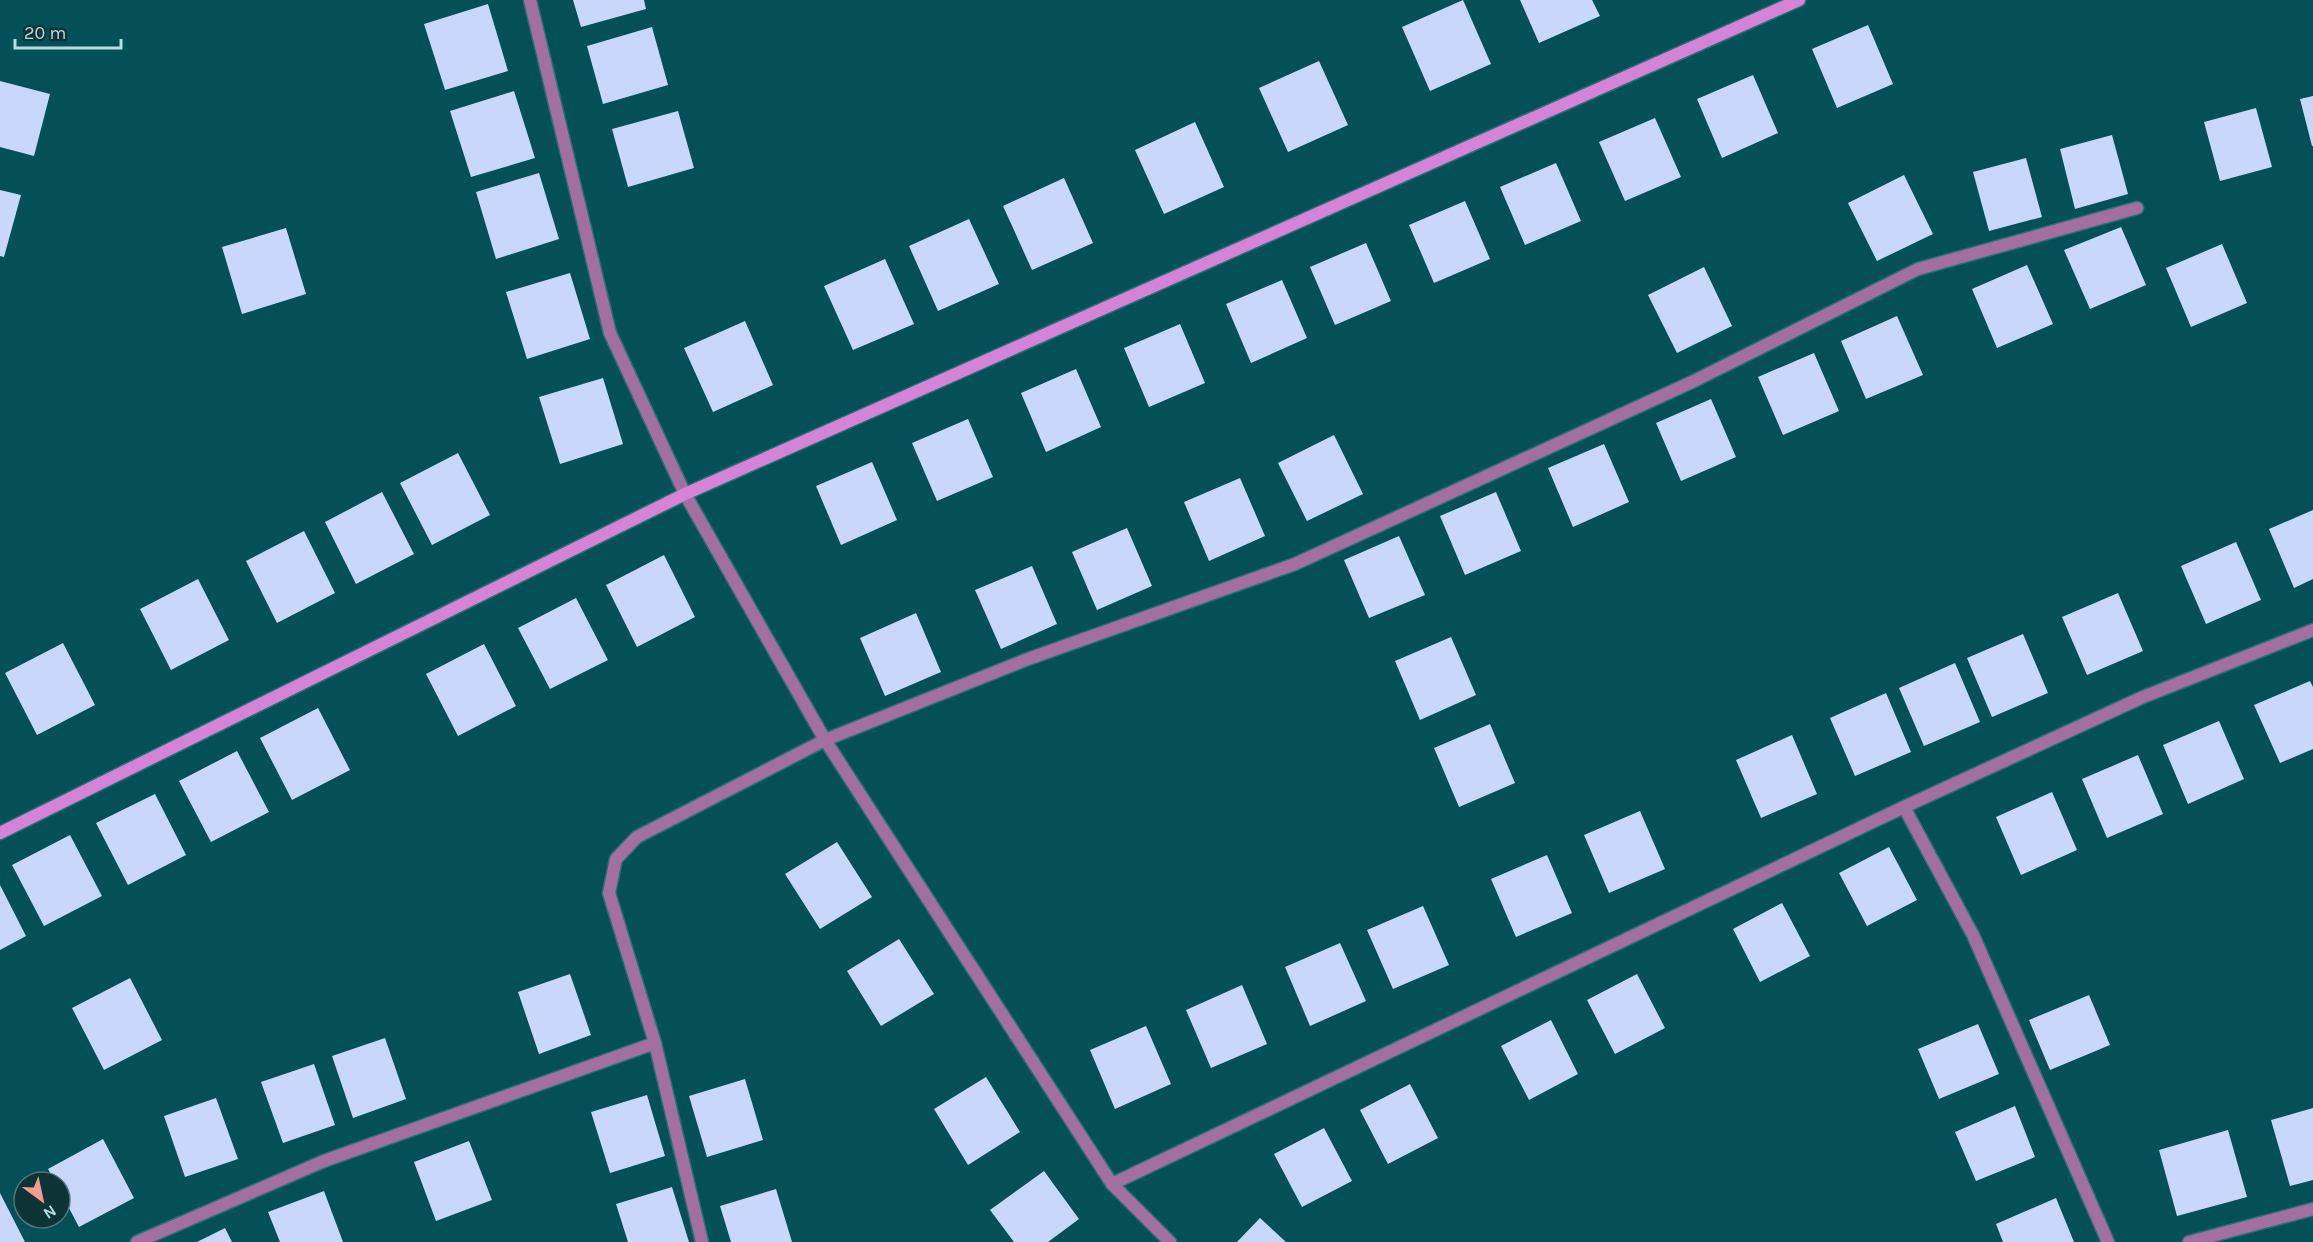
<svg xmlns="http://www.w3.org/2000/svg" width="2313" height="1242" font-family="Karla,sans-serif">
<rect width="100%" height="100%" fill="#035059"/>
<path fill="#c9d8fa" d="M573,0H644L646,9L581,27Z
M1463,0L1491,64L1430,91L1402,27Z
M1520,0H1592L1600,16L1539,43Z
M488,4L508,71L445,90L424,24Z
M1868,25L1893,84L1837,108L1812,49Z
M652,27L668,85L603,104L587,46Z
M1319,61L1348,125L1288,152L1259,88Z
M1753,75L1778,133L1722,158L1697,99Z
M0,81L50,94L34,156L0,147Z
M514,91L535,158L471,177L450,111Z
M2313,96V146H2312L2300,99Z
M2256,108L2272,167L2220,181L2204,122Z
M678,111L694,168L628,187L612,129Z
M1655,118L1681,177L1625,201L1599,142Z
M1195,122L1224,187L1164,214L1135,150Z
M2112,135L2128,194L2075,209L2060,149Z
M2026,158L2042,217L1989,231L1973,172Z
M1556,163L1581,221L1525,245L1500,187Z
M539,173L559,239L496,259L476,192Z
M1904,175L1933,234L1877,261L1848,203Z
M1064,178L1093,243L1032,270L1003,206Z
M0,190L21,195L4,257L0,256Z
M1465,201L1490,259L1434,283L1409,225Z
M969,219L999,284L938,311L909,246Z
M2121,227L2146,285L2090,309L2064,250Z
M286,228L306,294L242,314L222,247Z
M1366,243L1391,301L1335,325L1310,267Z
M2222,244L2247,303L2191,327L2166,268Z
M885,259L914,324L853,350L824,286Z
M2027,265L2053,324L1997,348L1972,289Z
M1704,267L1732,326L1677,353L1648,295Z
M570,273L590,339L527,359L506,292Z
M1282,280L1307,338L1251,363L1226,304Z
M1897,316L1923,375L1866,399L1841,341Z
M745,321L773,385L713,412L684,348Z
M1180,324L1205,383L1149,407L1124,348Z
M1814,353L1839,411L1783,435L1758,377Z
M1076,369L1101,427L1046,452L1021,393Z
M603,378L623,444L560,464L539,397Z
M1711,399L1736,457L1681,481L1656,423Z
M968,419L993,477L937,501L912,443Z
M1334,435L1363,494L1307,521L1278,463Z
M1604,444L1629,502L1573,527L1548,468Z
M458,453L490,515L432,545L400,483Z
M872,462L897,520L841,545L816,486Z
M1240,478L1265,536L1209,561L1184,502Z
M382,492L414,554L356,584L325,522Z
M1496,492L1521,551L1465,575L1440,516Z
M2313,510V579L2294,588L2269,529Z
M1127,528L1152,586L1097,610L1072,552Z
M304,531L335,593L277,623L246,561Z
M1399,536L1425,595L1369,618L1344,560Z
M2236,542L2261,600L2206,624L2181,566Z
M664,555L695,617L637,647L606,585Z
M1032,566L1057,624L1001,649L975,590Z
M198,579L229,640L171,670L140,609Z
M2118,593L2143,651L2087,675L2062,617Z
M576,598L608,660L550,689L518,628Z
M916,613L941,672L885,696L860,638Z
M2023,634L2048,693L1992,717L1967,658Z
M1451,637L1476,695L1420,720L1395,661Z
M63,643L95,705L37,735L5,673Z
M484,644L516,706L458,736L426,674Z
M1955,663L1980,722L1924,746L1899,688Z
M2310,681L2313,687V749L2280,763L2254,705Z
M1886,693L1911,752L1855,776L1830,718Z
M318,708L350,770L292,800L260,738Z
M2219,721L2244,779L2188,804L2163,745Z
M1490,724L1515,783L1459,807L1434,748Z
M1792,735L1817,794L1761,818L1736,760Z
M237,751L269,812L211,842L179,781Z
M2138,755L2163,814L2107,838L2082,779Z
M2052,792L2077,850L2021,875L1996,817Z
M155,794L186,855L128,885L96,823Z
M1640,811L1665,869L1609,893L1584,835Z
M70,835L102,896L44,926L12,865Z
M837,842L872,897L820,929L785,874Z
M1889,847L1917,900L1867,926L1839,873Z
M1547,855L1572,913L1516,937L1491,879Z
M0,885L26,936L0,950Z
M1782,903L1810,956L1760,982L1733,929Z
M1423,906L1449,965L1393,989L1367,930Z
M899,939L934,994L881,1026L847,971Z
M1340,943L1366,1001L1310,1026L1285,967Z
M570,974L591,1035L539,1054L518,992Z
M1637,974L1665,1028L1615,1054L1587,1000Z
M130,978L162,1040L104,1070L72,1008Z
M1242,985L1267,1044L1211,1068L1186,1010Z
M2089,995L2110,1045L2050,1070L2029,1020Z
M1551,1020L1578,1074L1529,1100L1501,1046Z
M1978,1024L1999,1074L1939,1099L1918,1049Z
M1146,1026L1171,1084L1115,1109L1090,1050Z
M385,1038L406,1099L353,1118L332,1056Z
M314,1064L335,1125L283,1143L261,1082Z
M986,1077L1020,1132L968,1165L934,1109Z
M745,1079L763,1140L707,1157L689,1096Z
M1410,1084L1438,1138L1388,1164L1360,1110Z
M647,1095L665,1156L610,1173L591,1112Z
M216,1098L238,1159L185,1177L164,1116Z
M2015,1106L2035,1157L1976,1181L1955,1132Z
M2313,1108V1180L2290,1186L2271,1120Z
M1324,1128L1352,1181L1302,1207L1274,1154Z
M2228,1130L2247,1197L2177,1216L2159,1150Z
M103,1139L134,1198L79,1227L60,1191V1182H55L48,1169Z
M469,1141L492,1200L436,1221L414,1162Z
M1044,1171L1079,1219L1048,1242H1014L990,1210Z
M672,1187L689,1242H628L616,1204Z
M776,1189L792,1242H731L720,1206Z
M324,1191L343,1242H280L268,1212Z
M0,1193L25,1242H0Z
M2056,1198L2074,1242H2003L1996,1224Z
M1260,1218L1286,1242H1237Z
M225,1228L232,1242H197Z"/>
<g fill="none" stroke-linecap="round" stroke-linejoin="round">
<g stroke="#2a6f77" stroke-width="15">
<path id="street" d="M530,0L610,333L685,494L825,740L1112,1184L1170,1242
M1904,807L1973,935L2108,1242
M1112,1184L1904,807L2143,697L2313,630
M137,1242L324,1161L655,1043
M702,1242L655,1043L609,893L616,859L637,837L825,740L1028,659L1295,564L1692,382L1918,269L2137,208
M2189,1242L2313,1209"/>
</g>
<g stroke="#2a6f77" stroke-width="15">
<path id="secondary" d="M0,833L685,494L1799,0"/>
</g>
<use href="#street" stroke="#a36fa2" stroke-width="12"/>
<use href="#secondary" stroke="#d583d5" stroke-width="12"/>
</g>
<g transform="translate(42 1200) rotate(147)"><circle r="28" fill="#0e3337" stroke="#51777b" stroke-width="1.5"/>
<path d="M0-4.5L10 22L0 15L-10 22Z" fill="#f59c92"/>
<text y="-9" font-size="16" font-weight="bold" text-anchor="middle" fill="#b5dce2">N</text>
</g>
<path d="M15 39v9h106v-9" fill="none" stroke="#b5dce2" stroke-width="3"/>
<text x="24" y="39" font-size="18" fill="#b5dce2" stroke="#0e3337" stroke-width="4.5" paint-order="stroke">20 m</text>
</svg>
